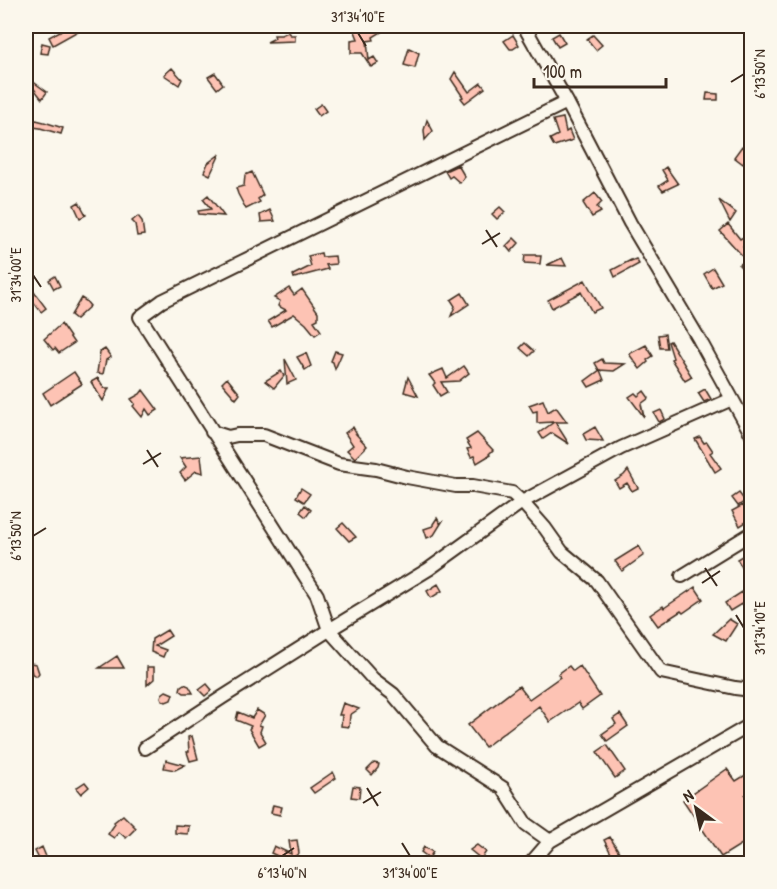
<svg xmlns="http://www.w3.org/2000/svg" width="777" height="889" font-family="'Patrick Hand',sans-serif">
<rect width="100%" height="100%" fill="#fbf7ec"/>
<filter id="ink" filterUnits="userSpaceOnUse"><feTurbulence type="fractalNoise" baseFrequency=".0167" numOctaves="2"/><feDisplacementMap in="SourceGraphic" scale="12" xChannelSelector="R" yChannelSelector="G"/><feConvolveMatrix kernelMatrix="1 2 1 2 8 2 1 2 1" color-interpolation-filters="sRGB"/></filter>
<g filter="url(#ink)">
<path fill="#fdc3b4" stroke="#3b2a1e" stroke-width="1.5" d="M69,26H87L53,45L49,37Z
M361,26H391L373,37L374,40L367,41L369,60L374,57L378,63L371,67L362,53H351V40L358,39L354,29Z
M288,32L290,35H295V41L267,42L275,38L274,35H281Z
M559,33L565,43L558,47L552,37Z
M513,35L519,45L513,49H510L504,41Z
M593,35L602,45L596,50L587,39Z
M42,43L50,45L48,54L40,53Z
M409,48L419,53L415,68L404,65Z
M172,68L182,79L179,85L164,75Z
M455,72L469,92L481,83L485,88L465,103L461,98L463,97L451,79Z
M215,73L223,84L217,89L208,77Z
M28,78L47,92L42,99L27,80Z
M707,93L718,94V100H706Z
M321,104L326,111L319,116L314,109Z
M563,118L566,132L569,130L573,140L554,146L550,139L558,135L553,120Z
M36,120L44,122L63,128L61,134L40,128L26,126Z
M427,120L433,131L425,140L424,130Z
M742,146L751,153L743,164L734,157Z
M220,154L210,175L204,172L208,163Z
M458,165L465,177L460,183L452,176L449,178L445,171Z
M666,167L678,184L663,191L659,186L668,180L662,170Z
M252,172L263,195L258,199L260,202L246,209L238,194L236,188L244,186L245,175Z
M595,193L602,202L597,207L601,212L592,217L583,203Z
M208,195L224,216L199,214L198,211L211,209L203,199Z
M719,200L736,213L730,222Z
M79,202L86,215L80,218L74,205Z
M500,207L505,212L497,219L492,214Z
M270,210L275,221L261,222L260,215Z
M138,216L142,221L144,235L137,236L135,224L132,221Z
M728,224L740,239L752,232V239L743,247L752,255V265L744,271L739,265L746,260L720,231Z
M514,238L519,243L511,252L506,246Z
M321,253L322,257L335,256L336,264L326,265L328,269L294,278L293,275L311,266L308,256Z
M525,255H536V256H541L540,264L524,263Z
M562,258L566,266L547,265Z
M26,259L33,271L26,276Z
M636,259L639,264L615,277L612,270L631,260V261Z
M713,268L722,283L712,288L704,274Z
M55,276L60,286L54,289L49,280Z
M585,280L601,308L592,312L581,292L552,308L548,300Z
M289,288L294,295L302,289L318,312V319L314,321L321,331L315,335L306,324L294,314L272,327L268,321L286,310L278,306L280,301L274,298Z
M34,292L46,308L41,312L29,296Z
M462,293L469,304L451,316L455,306L451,300Z
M81,298L86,301L90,306L76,319L71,315Z
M61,324L74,343L59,353L55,348L53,350L44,339Z
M665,334L667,348H660L658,335Z
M670,341L692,377L685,381L671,359L673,358L668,342Z
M525,343L534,351L529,356L520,348Z
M646,345L653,356L647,360L648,362L640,369L629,354Z
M105,349L111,357L106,360L103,374L97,373L100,352Z
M335,351L342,353L335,369L333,362L331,361Z
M306,353L311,366L305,370L297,357Z
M285,359L296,380L287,384Z
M602,359L604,363L625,364L614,371L599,370L595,363Z
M464,366L469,373L459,381L441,382L447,392L440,396L433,385L435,383L429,375L443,369L447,378Z
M600,370L604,380L589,387L585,381Z
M281,371L284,376L274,388L265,381Z
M74,372L82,384L50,405L43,393Z
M408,377L418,396L404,392Z
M98,378L104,388H109L103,401L91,382Z
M227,378L240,394L236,399L222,383Z
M705,389L711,399L704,402L698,393Z
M143,390L158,410L150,415L146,409L142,417L133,406L135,404L131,399L140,394Z
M644,391L649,398L641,404L644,417L629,397L635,393L638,396Z
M543,400L548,412L556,407L567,422H555L569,444L552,433L543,439L539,433L554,422L537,423V411L533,412L529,405Z
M661,410L665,419L659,422L654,413Z
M353,427L357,434H356L367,446L355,458L347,450L353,445L345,433Z
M595,427L603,441L586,440L583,434Z
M477,433L493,450L489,454L490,455L477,463L474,456L471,457L467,449L471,448L466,440Z
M700,437L704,443L707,442L713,451L710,453L721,468L715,472L695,439Z
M201,456L203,473L196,471L185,480L180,473L186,467L180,458Z
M628,470L638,488L632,491L627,483L619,488L615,481L624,475Z
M301,488L310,494L304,502L296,497Z
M739,493L745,501L738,506L732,498Z
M305,505L311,510L306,517L300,512Z
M743,505L751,519L740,526L732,511Z
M437,518L440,523L442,522L434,535L427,538L424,529L433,526V524Z
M343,523L356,537L349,541L337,528Z
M639,546L644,555L622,571L615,561Z
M752,550V570L746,574L737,559Z
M438,584L442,591L431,598L427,591Z
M695,587L703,599L683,613L681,611L658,626L650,615L663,606L664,608Z
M742,592L748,600L730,611L725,603Z
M729,619L737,624L726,641L713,634Z
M167,630L171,636L155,646L166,650L163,657L151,652L152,639Z
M117,656L124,668H99Z
M30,663L36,664L39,673L37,676L32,674Z
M569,666L573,671L580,666L600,696L582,709L578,703L550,722L539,706L485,747L468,725L519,686L529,699L560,677L558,674Z
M147,667H154V679L147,685Z
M184,684L189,686L193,693H184L180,690L181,686Z
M207,684L212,690L205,696L199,690Z
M166,691L173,694L171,700L166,702L162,700L161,697L162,694Z
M343,703L359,709L350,715L349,727L341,726L342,715H339Z
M257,710L265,715L259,725L262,726L260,732L266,742L259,746L249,729L251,726L236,720L238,712L252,718Z
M620,714L628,726L607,741L602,734L616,724L613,719Z
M192,736L198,759L190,761L187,752H189L188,737Z
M607,745L625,771L615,778L597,752Z
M166,760L185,765L175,770L164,768Z
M374,763L379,764L378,768L372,775L367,770Z
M727,769L736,781L752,771V791L745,795L752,804V852L745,842L721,857L683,800Z
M333,772L336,778L314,793L310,788Z
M85,782L89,787L81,794L76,788Z
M353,786L360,787L359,798L351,797Z
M273,805L282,807L280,815L271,813Z
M123,815L136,828L126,838L119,832L114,838L108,834L115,824L114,822Z
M175,825L189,826L188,834L175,833Z
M610,837L622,857L615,861L604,840Z
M297,840L299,853L287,862L284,859L271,853L274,846L291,854L289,841Z
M477,845L486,852L481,859L470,850Z
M42,847L49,864H42L38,857L35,851Z
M424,847L433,852L429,858L421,852Z"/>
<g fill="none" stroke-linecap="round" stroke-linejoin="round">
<g stroke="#3b2a1e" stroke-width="16">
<path id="minor" d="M524,26L567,102L630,223L699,339L752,435
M567,102L162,301L140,317L317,595L329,630L429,569L522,502L621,448L732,399
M212,432L228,437L237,435H264L339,464L376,469L407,477L456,486H473L512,493L522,502L545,528L562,552L597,581L661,672L735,688L752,690
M682,576L752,533
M145,748L223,697L329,630L373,679L393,694L437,746L503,788L526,824L550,841
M529,864L531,863L550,841L752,724"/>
</g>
<use href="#minor" stroke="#fbf7ec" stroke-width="12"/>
</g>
</g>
<path fill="none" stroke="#3b2a1e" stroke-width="2" d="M358,33L366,46M731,82L744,74M486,230L497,247M482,244L500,233M33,275L41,287M147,450L158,467M143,464L161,453M33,536L46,528M705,568L717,586M702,583L720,571M736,615L744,628M367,788L378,806M363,803L381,792M402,843L410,856M282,856L294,848"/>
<rect width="777" height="889" fill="none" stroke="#fbf7ec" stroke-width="66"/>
<g transform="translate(696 808) rotate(327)" stroke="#fbf7ec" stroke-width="4.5" paint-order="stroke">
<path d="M0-4.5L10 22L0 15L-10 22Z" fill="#3b2a1e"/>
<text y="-9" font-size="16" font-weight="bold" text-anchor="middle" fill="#3b2a1e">N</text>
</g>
<path d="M534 78v9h132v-9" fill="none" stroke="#3b2a1e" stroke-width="3"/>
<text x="543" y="78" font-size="18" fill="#3b2a1e" stroke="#fbf7ec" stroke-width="4.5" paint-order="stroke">100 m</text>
<rect x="33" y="33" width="711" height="823" fill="none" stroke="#3b2a1e" stroke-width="2"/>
<g font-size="15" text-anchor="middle" fill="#3b2a1e">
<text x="358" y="22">31°34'10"E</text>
<text transform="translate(760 74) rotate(-90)" y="5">6°13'50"N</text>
<text transform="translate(16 275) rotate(-90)" y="5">31°34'00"E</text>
<text transform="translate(16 536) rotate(-90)" y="5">6°13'50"N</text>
<text transform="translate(760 628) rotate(-90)" y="5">31°34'10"E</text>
<text x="282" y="878">6°13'40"N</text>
<text x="410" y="878">31°34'00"E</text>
</g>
</svg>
